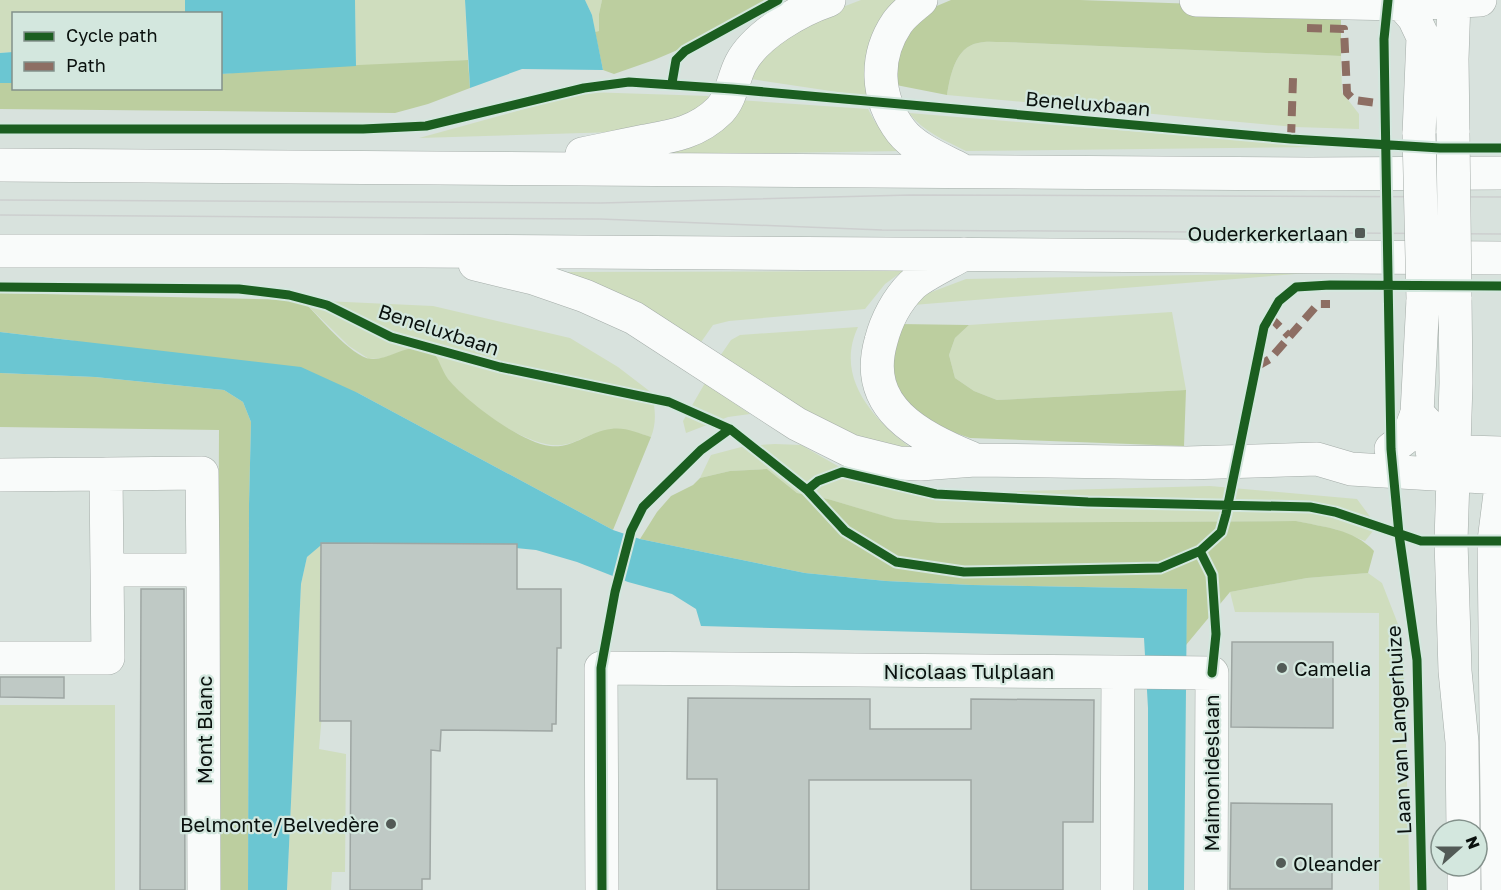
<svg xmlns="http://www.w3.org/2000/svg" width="1501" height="890" font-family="'Golos Text',sans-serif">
<rect width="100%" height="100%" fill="#d8e2dd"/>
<path fill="#cfddbe" d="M0,0H185V13L14,14L13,52L0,53Z
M355,0H465L468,60L356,66Z
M585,0H602L599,14L600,31L595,32L592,15Z
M861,0H902L871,97L751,79L767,45L819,16Z
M1003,42L1341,56L1342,92L1359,114V129L1295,127L947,95C950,77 955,47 978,43C985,41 995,42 1003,42Z
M586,92L709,96L700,109L683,125L617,132L419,138Z
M738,100L868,109L875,122L902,151L654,155Z
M909,113L1325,147L966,151C944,140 924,132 909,113Z
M903,271L885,284L865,309L729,321L713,325L699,345L560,272Z
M1308,273L913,305L921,296L966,279Z
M302,300L433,306L570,338L618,367L652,393C655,408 657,422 651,437C633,431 616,427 597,433C585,436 574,444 562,445C527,450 463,401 443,373C439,366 437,359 433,352L409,349L383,358L369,359L349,346Z
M1172,312L1186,390L997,400L974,391L955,378L949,355L955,338L969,325Z
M858,327C834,378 874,420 911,448L899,449L818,424L718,359L731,340L740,335Z
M705,383L750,414L728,417L686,433L683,421Z
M775,444L801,445L843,469L875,483L909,491L954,493L1210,486L1357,499L1377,526L1365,541L1335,529L1296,521L941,523L894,519L828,499L797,493L767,469L730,471L700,478L711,455L745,446Z
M319,546H326L322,714L319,749L346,754L345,872H332L331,890H287L301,584L307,557Z
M1368,573L1382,583L1403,637L1410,890H1379V613L1235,612L1230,592L1307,578Z
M0,705H115V890H0Z"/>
<path fill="#bcce9f" d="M602,0H769L687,46L654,60L614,74L603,70L595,32L599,31V14Z
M951,0H1080L1341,9V56L1003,42C995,42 985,41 978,43C955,47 950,77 947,95L896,85L892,78L904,32L932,8Z
M468,60L470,88L428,104L395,113L0,109V83H13L14,88H220L221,74L293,68Z
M0,293L302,300C317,314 351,357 371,359C389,361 415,338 432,351C439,358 442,371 448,379C467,402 520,442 550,446C572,449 590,431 611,429C625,427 638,433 651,437L613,530L358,393L69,340L0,332Z
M899,324L969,325L955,338L949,355L955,378L974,391L997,400L1186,390L1184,446L970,438L938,427L915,410L897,390L889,368Z
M0,373L95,377L224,390L243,402L251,422L249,504L248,890H217L219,430L0,427Z
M767,469L797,493L828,499L895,519L941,523L1296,521C1323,527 1354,529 1374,551L1368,573L1307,578L1230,592L1186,645L1187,589L972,585L886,581L805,573L640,539L657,512L671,496L693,485L700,478L730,471Z"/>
<path fill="#6bc6d2" d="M185,0H355L356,66L221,74L220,14L185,13Z
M465,0H585L592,15L603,70L522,69L470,88Z
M13,52V83H0V53Z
M0,332L301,367L358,393L613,530L640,539L805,573L886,581L972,585L1187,589L1184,890H1148V708L1144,638L701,626L696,609L672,594L628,582L577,562L536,550L487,545L320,546L307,557L301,584L287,890H248L249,504L251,422L243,402L224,390L95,377L0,373Z"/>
<path fill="#bfc9c5" stroke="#9ea6a3" stroke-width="1.5" d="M321,543L517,544V589H561V648H557L556,724H552V731L441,730L440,751L431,750L430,879H422V890H350L351,721H320Z
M141,589H184L185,890H140Z
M1232,642H1333V728L1231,727Z
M0,677H64V698L0,697Z
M688,698L870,699V729H971V699L1094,700L1093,822H1063V890H971V780H809V890H717V779H687Z
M1231,803L1332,804V889H1230Z"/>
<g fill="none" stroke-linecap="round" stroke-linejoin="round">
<g stroke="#a4aca8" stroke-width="34">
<path id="minor" d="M1417,413L1454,452
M0,475L106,474
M107,570L106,474L202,473L203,570
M0,658H108L107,570H203L204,890
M1118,672L1212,673L1211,890
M602,890L601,668L1118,672L1117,890"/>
</g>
<g stroke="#a4aca8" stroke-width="34">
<path id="major" d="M921,0C913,7 903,14 897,23C874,57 876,98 901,131C915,149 941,159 960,169
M1196,0L1402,4L1480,0
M1402,4L1414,18L1423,37L1419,134
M1453,133L1452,59L1454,0
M582,154C603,150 624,145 645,141C674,136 698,132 720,110C732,97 733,78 741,63C756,35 799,10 829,0
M0,165L1309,174L1501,173
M0,251H421L1501,258
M964,254C949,263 923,275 912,285C897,300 886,321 881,341C862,408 919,436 971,458
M475,264L533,278L585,296L634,318L797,424L851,451L899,463L920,464L975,460L1187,463L1317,459L1351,469L1501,478
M1455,297L1456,383L1451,541L1455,671L1462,742L1463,830
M1391,449L1409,435L1417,413L1423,299
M1432,451L1501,453
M1464,866V890
M1498,890L1494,541L1501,486"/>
</g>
<use href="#minor" stroke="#f9fbfa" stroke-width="33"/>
<use href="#major" stroke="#f9fbfa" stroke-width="33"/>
<path stroke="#cdcfcf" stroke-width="1.5" d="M0,200L601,203L910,195L1501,197
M0,215L600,219L882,230L1501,234"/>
<g stroke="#a4aca8" stroke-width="34" stroke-linecap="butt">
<path id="major-bridge" d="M1453,133L1455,297
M1419,134L1423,299"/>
</g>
<use href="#major-bridge" stroke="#f9fbfa" stroke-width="33"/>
<path stroke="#8d6e63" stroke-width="8" stroke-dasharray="15 8" stroke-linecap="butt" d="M1307,28L1344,29L1347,93L1354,100L1385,104
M1291,139L1293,78
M1269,316L1289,336
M1256,367L1270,359L1318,304H1330"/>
<g stroke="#d3e7de" stroke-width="13">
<path id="cycleway" d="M1388,0L1384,39L1385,104L1391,449L1399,534L1417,660L1422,890
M672,83L676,60L685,51L778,0
M0,129H363L426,126L584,88L629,82L732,89L1291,139L1440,148H1501
M0,287L239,289L289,295L327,305L391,337L500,367L669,402L730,429L807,490L845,531L896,562L964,572L1160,568L1200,551L1221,532L1226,514L1264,327L1279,301L1296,287L1330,285L1501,286
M807,490L818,481L842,472L936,494L1088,502L1310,507L1335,512L1421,541H1501
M1200,551L1212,575L1216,634L1212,673
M602,890L601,668L615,592L631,531L643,507L701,450L730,429"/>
</g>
<use href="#cycleway" stroke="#1b5e20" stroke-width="9"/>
</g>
<g fill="#525a56" stroke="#d3e7de" stroke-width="2">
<rect x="1354" y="227" width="12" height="12" rx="3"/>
<circle cx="1282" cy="668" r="6"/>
<circle cx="391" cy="824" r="6"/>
<circle cx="1281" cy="863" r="6"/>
</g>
<g text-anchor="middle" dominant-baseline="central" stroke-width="4.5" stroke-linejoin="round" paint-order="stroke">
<g font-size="20" fill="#0a110e" stroke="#d3e7de">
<text transform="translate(1088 103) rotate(5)">Beneluxbaan</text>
<text transform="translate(439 329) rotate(18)">Beneluxbaan</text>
<text x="969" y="671">Nicolaas Tulplaan</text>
<text transform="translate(204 730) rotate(-90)">Mont Blanc</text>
<text transform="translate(1398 730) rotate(-93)">Laan van Langerhuize</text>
<text transform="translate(1211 773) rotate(-90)">Maimonideslaan</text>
</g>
<g font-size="20" fill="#0a110e" stroke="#d3e7de" text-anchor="end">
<text x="1348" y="233">Ouderkerkerlaan</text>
<text x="1294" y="668" text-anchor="start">Camelia</text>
<text x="379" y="824">Belmonte/Belvedère</text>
<text x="1293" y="863" text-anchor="start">Oleander</text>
</g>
</g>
<rect x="12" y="12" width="210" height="78" fill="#d3e7de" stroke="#83918b" stroke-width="1.5"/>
<rect x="24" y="32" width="30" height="9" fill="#1b5e20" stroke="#83918b" stroke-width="1.5"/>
<text x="66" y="42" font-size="18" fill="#0a110e">Cycle path</text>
<rect x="24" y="62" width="30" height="9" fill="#8d6e63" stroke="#83918b" stroke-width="1.5"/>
<text x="66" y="72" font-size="18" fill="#0a110e">Path</text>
<g transform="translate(1459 848) rotate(69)"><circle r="28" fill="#d3e7de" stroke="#83918b" stroke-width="1.5"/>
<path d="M0-4.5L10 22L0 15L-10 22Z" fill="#525a56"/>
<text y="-9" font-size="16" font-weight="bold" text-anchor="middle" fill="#0a110e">N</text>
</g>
</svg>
